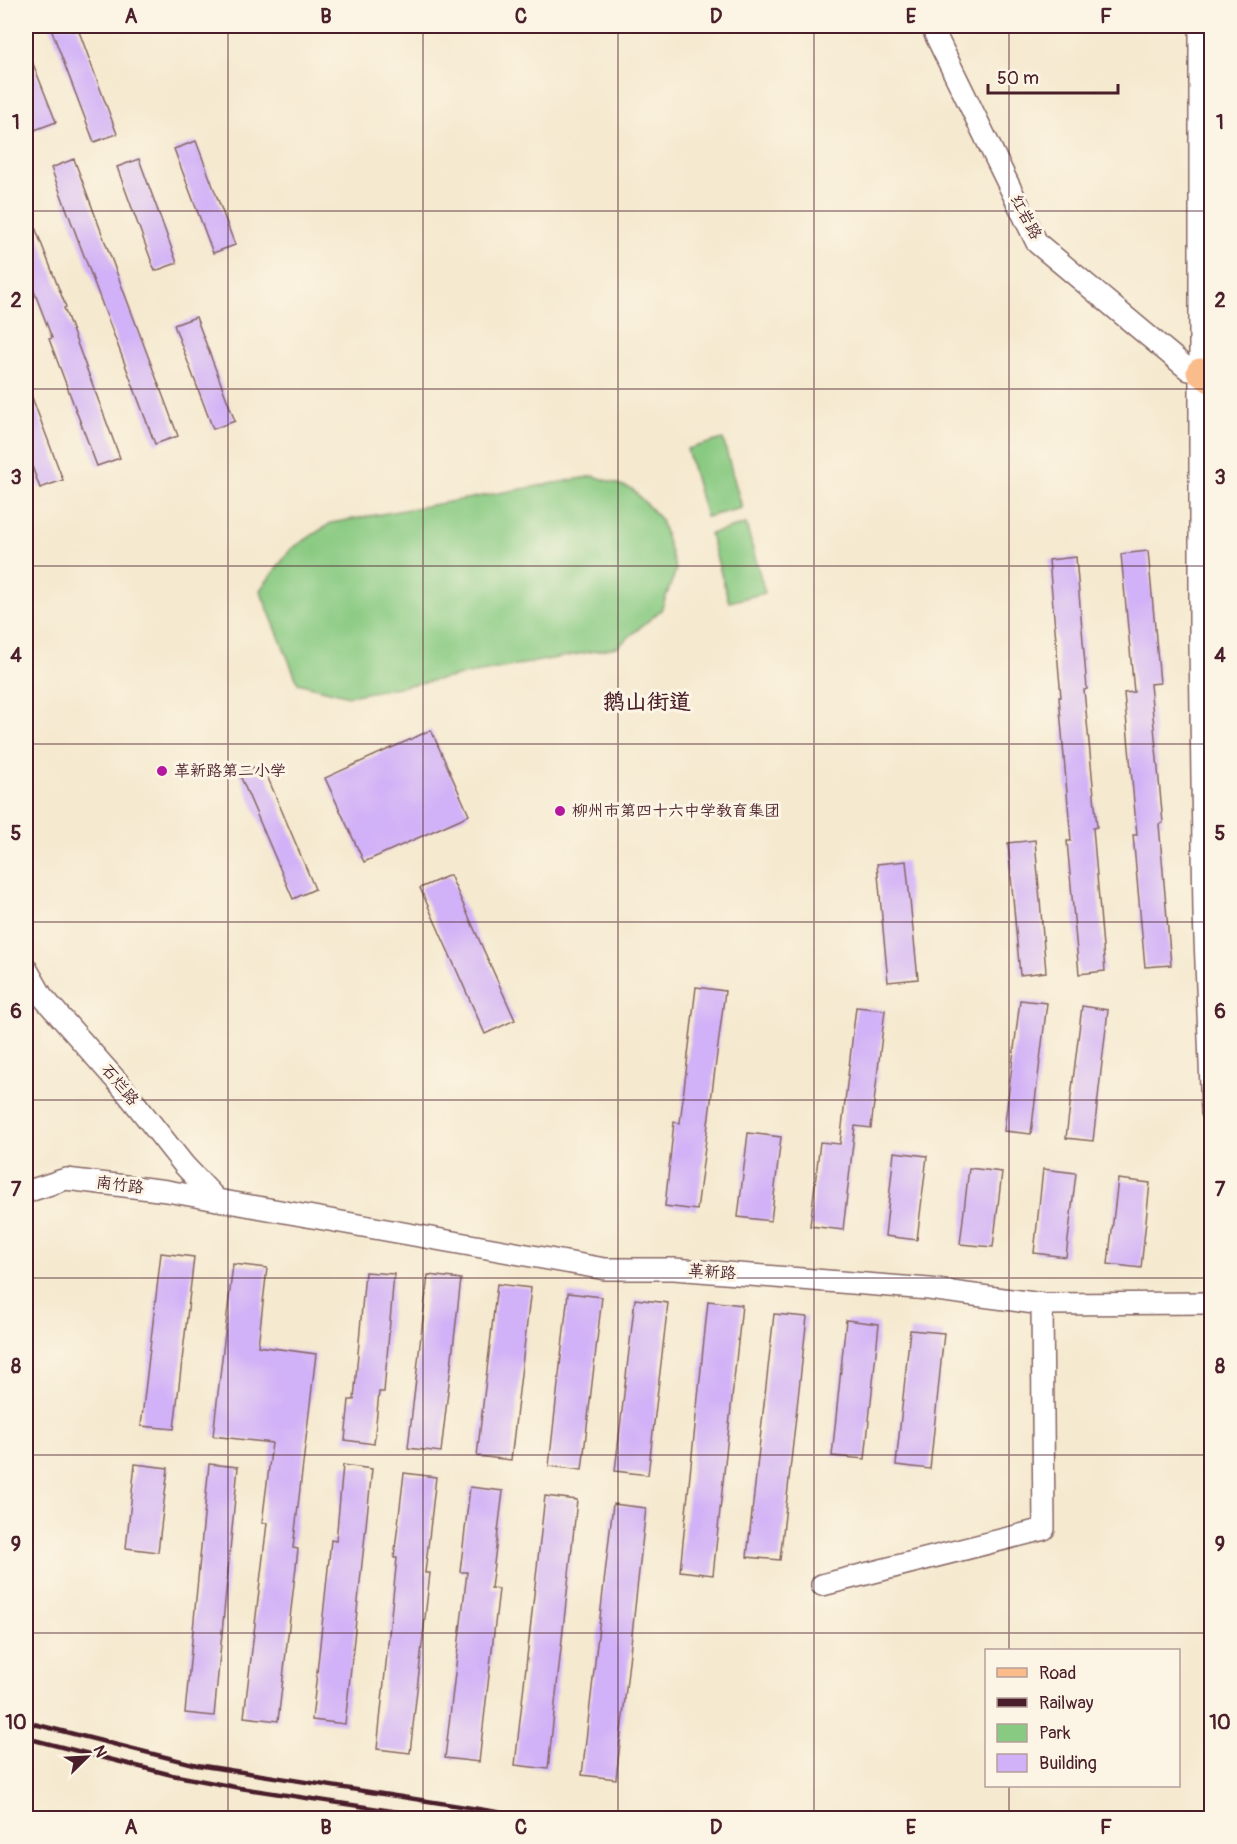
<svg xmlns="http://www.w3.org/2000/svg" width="1237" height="1844" font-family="Pangolin,'LXGW WenKai TC',sans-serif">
<rect width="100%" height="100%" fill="#fcf5e5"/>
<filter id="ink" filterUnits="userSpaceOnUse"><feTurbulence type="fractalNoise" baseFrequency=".0167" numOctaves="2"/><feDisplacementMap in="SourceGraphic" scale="12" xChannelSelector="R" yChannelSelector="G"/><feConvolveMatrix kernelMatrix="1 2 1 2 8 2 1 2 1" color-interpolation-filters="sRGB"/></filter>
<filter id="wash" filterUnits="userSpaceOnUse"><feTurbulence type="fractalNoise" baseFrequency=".008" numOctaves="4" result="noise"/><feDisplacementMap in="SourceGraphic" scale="24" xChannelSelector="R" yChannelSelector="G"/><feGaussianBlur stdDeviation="1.35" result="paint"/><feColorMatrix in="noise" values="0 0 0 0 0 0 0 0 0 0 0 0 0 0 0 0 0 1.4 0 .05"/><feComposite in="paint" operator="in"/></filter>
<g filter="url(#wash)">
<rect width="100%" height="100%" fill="#f5e9cf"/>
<path fill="#89ca82" stroke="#6a7456" stroke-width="1.5" d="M723,439L742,508L706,517L687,449Z
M594,476L632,489L661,520L676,570L661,610L617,647L349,696L298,683L260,590L291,549L331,523Z
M746,524L765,593L729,602L710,534Z"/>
<g id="blocks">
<path fill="#d1b1f7" d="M50,26H77L117,134L94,142Z
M26,46L56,122L32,131L26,114Z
M196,141L235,245L213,253L174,149Z
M74,159L178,436L155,444L51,168Z
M139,159L177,263L155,271L117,167Z
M26,204L66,307L64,308L120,458L97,466L49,339L52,338L26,270Z
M196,317L235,421L213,429L174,325Z
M27,384L63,480L40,488L26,450Z
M1148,551L1160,683L1150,684L1163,823L1159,824L1171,965L1145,967L1133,835H1137L1124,693L1134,692L1121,554Z
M1076,557L1087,689L1084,690L1097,827L1093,828L1105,971L1079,974L1067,841H1071L1059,697H1061L1049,560Z
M431,730L469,815L364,862L325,778Z
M262,764L315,889L293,899L239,773Z
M1035,840L1046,972L1020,975L1008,843Z
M906,861L918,979L888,982L877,864Z
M450,875L515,1020L485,1034L420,888Z
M696,987L725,991L697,1210L665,1206L674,1122L680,1123Z
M1020,1000L1047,1003L1031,1134L1004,1131Z
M1082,1006L1108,1010L1093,1141L1066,1138Z
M856,1007L885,1010L871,1128L855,1126L843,1230L810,1226L820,1142L840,1144Z
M748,1133L781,1137L771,1221L738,1217Z
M894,1152L927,1156L917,1240L885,1236Z
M969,1168L1002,1172L993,1247L960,1244Z
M1043,1169L1076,1173L1066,1257L1034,1253Z
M1118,1179L1150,1183L1141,1268L1108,1264Z
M161,1253L194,1257L174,1429L141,1426Z
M233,1264L267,1268L258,1346L316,1354L293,1548L298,1549L278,1721L244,1717L267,1523H262L272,1443L213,1436Z
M365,1272L394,1274L384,1392H379L374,1444L345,1440L349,1400H354Z
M428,1275L461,1279L441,1452L408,1448Z
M497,1284L531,1288L511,1460L477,1456Z
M568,1293L602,1297L582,1470L549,1466Z
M635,1299L668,1303L648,1475L615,1471Z
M708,1301L742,1305L713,1575L680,1571Z
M774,1314L807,1317L780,1560L747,1557Z
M846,1320L879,1324L865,1459L832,1456Z
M910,1330L944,1333L930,1469L896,1465Z
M135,1464L168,1468L158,1552L126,1548Z
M209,1464L238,1467L214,1716L185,1713Z
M343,1465L372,1469L345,1724L312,1720L331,1540L336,1541Z
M404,1473L436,1477L425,1573H430L410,1753L377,1749L397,1558H394Z
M470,1487L503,1491L491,1588L499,1589L479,1762L445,1758L467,1572H460Z
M545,1496L577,1500L548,1769L515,1765Z
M613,1504L646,1508L616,1779L582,1775Z"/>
</g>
</g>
<g filter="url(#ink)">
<use href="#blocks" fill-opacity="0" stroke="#866664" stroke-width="1.5"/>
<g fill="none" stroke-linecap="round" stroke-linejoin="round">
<g stroke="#866664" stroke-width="24">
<path id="minor" d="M935,26V34L1037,243L1189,370L1200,372
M1200,26V643L1204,913L1212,1112
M26,968L42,996L123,1088L184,1165L217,1200
M26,1192L66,1179L167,1191L605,1269H674L929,1289L1042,1304L1212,1303
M822,1585L1044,1529L1042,1304"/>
</g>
<g stroke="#866664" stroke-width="30">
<path id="major" d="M1200,372L1212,380"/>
</g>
<use href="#minor" stroke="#fff" stroke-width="21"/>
<use href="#major" stroke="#fabc8b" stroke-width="27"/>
<path stroke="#4a1f2b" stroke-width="4.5" d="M26,1722L197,1765L536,1818
M26,1738L172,1775L240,1788L438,1818"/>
</g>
</g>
<path fill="none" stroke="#4a1f2b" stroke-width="1.5" stroke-opacity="0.55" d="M228,26V1818M423,26V1818M618,26V1818M814,26V1818M1009,26V1650M26,211H1212M26,389H1212M26,566H1212M26,744H1212M26,922H1212M26,1100H1212M26,1278H1212M26,1455H1212M26,1633H1212M1009,1786V1818"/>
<g fill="#b5179e" stroke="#fcf5e5" stroke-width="2">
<circle cx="162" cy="771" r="6"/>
<circle cx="560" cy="811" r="6"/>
</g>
<g text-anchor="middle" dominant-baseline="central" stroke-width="6" stroke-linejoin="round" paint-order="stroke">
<g font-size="16" fill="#4a1f2b" stroke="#fcf5e5">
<text transform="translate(1026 217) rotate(62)">红岩路</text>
<text transform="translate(120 1085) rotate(50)">石烂路</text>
<text transform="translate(120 1185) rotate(7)">南竹路</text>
<text transform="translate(712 1272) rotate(4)">革新路</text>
</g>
<g font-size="16" fill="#4a1f2b" stroke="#fcf5e5" text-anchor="start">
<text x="174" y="771">革新路第二小学</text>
<text x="572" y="811">柳州市第四十六中学教育集团</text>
</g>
<g font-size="22" font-weight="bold" fill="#4a1f2b" stroke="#fcf5e5">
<text x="647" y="702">鹅山街道</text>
</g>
</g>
<rect width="1237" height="1844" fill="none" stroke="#fcf5e5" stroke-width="66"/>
<rect x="985" y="1649" width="195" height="138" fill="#fcf5e5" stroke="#b59f9b" stroke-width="1.5"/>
<rect x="997" y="1668" width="30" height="9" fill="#fabc8b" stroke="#b59f9b" stroke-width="1.5"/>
<text x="1039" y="1679" font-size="18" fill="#4a1f2b">Road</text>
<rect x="997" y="1698" width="30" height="9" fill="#4a1f2b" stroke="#b59f9b" stroke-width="1.5"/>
<text x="1039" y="1709" font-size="18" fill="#4a1f2b">Railway</text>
<rect x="997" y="1724" width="30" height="18" fill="#89ca82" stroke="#b59f9b" stroke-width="1.5"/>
<text x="1039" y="1739" font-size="18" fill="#4a1f2b">Park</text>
<rect x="997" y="1754" width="30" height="18" fill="#d1b1f7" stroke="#b59f9b" stroke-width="1.5"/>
<text x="1039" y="1769" font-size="18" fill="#4a1f2b">Building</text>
<g transform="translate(87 1757) rotate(66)" stroke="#fcf5e5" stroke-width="4.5" paint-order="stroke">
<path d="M0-4.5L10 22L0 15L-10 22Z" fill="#4a1f2b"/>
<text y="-9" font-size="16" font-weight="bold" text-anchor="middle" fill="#4a1f2b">N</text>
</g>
<path d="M988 84v9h130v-9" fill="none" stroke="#4a1f2b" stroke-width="3"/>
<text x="997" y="84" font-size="18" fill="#4a1f2b" stroke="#fcf5e5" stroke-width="4.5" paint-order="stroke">50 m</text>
<rect x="33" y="33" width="1171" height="1778" fill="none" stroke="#4a1f2b" stroke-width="2"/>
<g font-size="20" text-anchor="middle" font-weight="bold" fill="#4a1f2b">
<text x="131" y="23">A</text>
<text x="326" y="23">B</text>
<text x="521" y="23">C</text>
<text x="716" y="23">D</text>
<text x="911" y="23">E</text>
<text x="1106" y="23">F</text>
<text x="16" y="129">1</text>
<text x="1220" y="129">1</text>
<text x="16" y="307">2</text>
<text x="1220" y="307">2</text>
<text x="16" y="484">3</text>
<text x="1220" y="484">3</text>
<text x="16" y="662">4</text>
<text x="1220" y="662">4</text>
<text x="16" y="840">5</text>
<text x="1220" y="840">5</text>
<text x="16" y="1018">6</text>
<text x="1220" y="1018">6</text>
<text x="16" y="1196">7</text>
<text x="1220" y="1196">7</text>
<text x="16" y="1373">8</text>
<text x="1220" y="1373">8</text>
<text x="16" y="1551">9</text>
<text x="1220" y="1551">9</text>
<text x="16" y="1729">10</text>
<text x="1220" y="1729">10</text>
<text x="131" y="1834">A</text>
<text x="326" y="1834">B</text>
<text x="521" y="1834">C</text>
<text x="716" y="1834">D</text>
<text x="911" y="1834">E</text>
<text x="1106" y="1834">F</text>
</g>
</svg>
